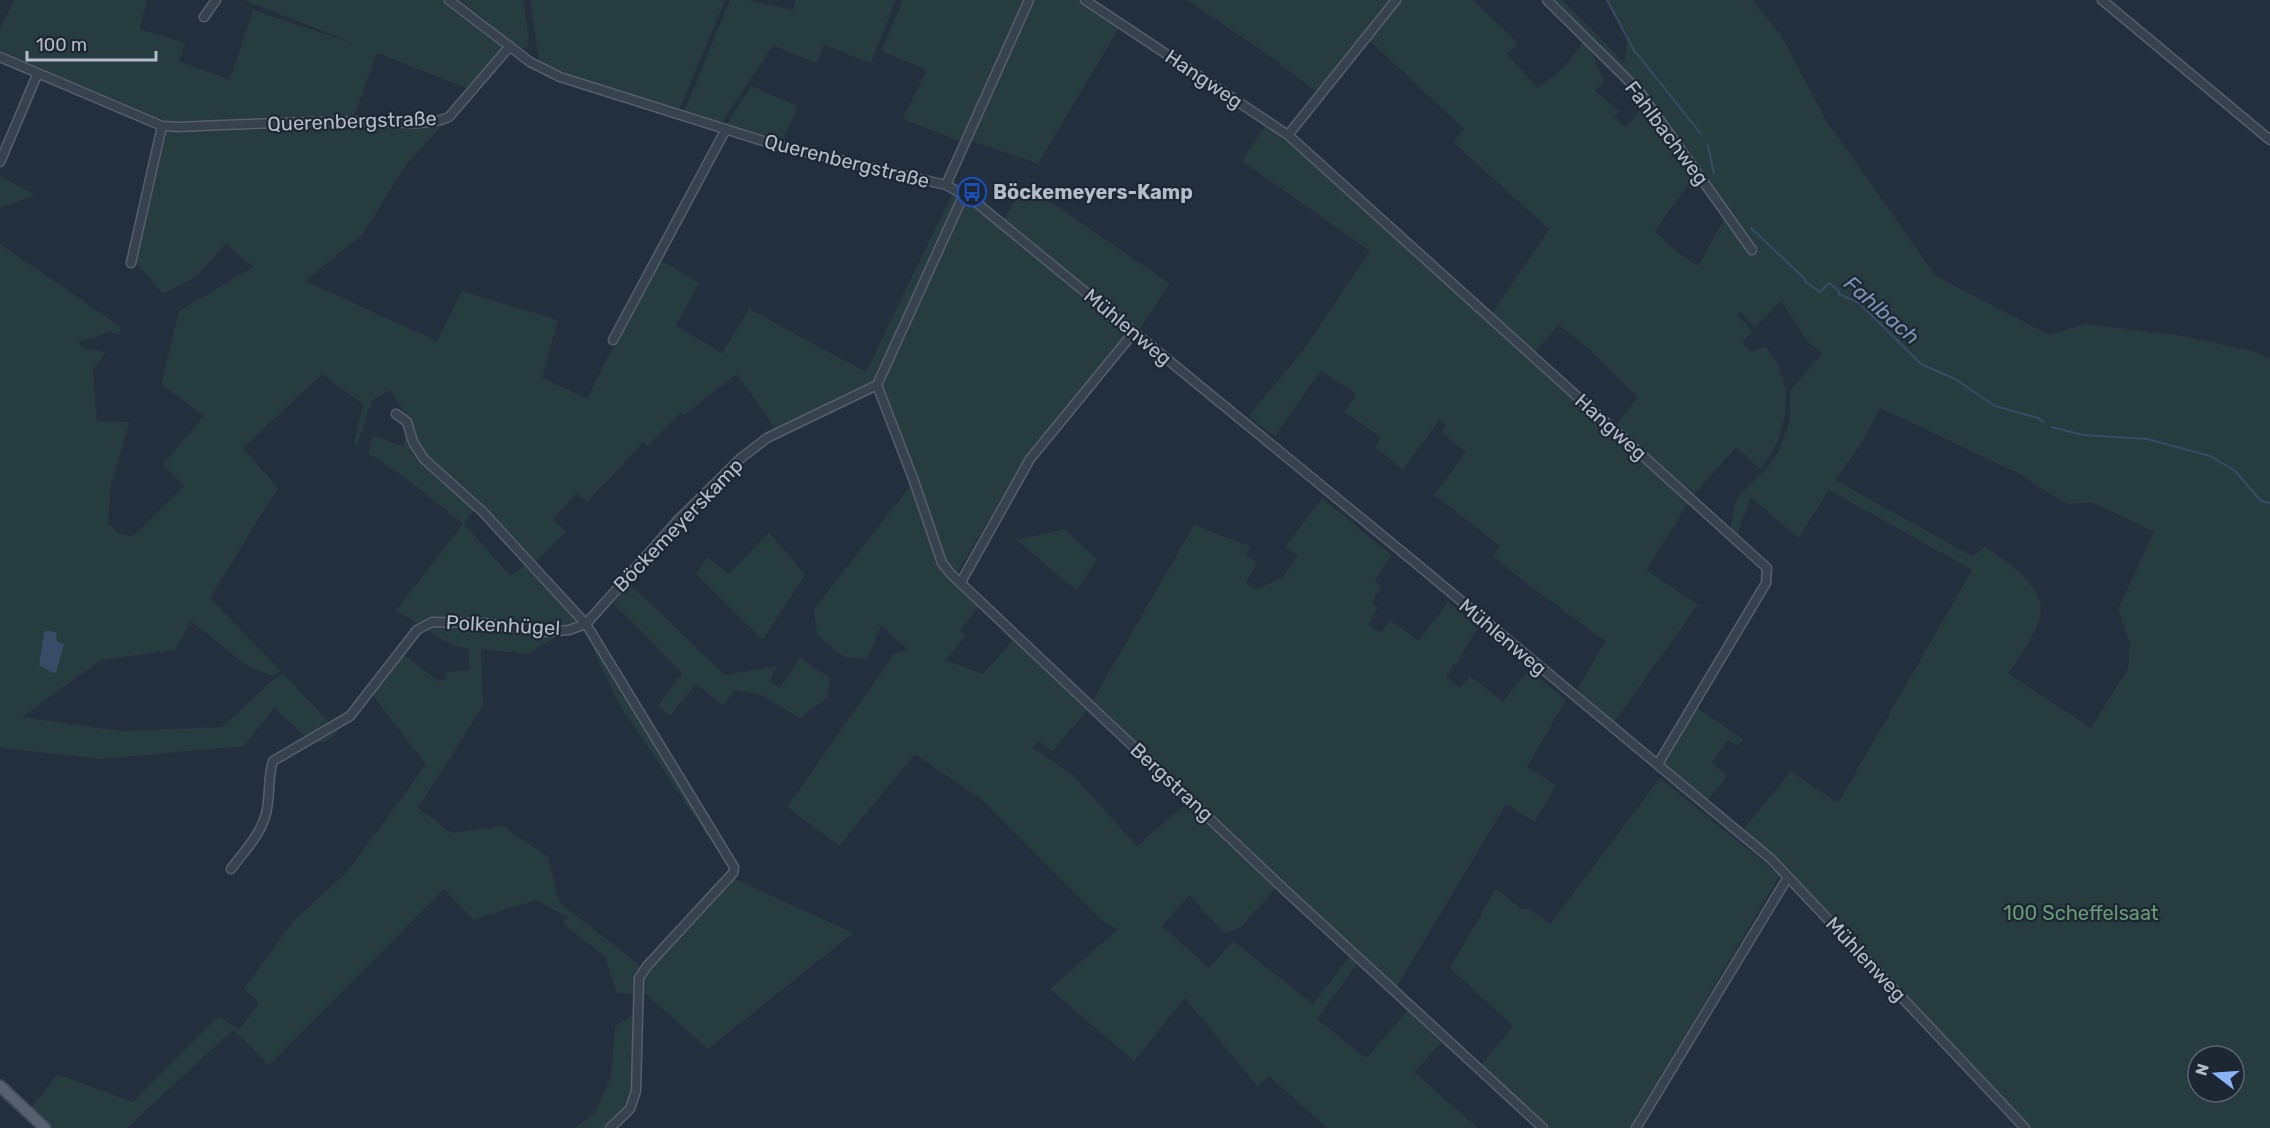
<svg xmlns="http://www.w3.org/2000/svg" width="2270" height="1128" font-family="Rubik,sans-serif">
<rect width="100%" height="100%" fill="#242f3e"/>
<path fill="#263c3f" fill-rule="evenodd" d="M14,0H147L140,29L185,43L179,61L230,80L253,10L358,45L244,0H445L504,48L466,88L377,53L353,119L178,123L163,121L0,52V29Z
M460,0H524L529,41L528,47L519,49L498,36L488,22Z
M530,0H725L680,108L677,109L590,83L539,62Z
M730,0H749L793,10L795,0H896L871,63L824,45L816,63L773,45L721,123L684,112Z
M903,0H1027L962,142L902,119L927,70L881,51Z
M1030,0H1079L1120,26L1038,164L969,140Z
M1187,0H1473L1518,43L1507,54L1538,88L1562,69L1585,40L1589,45L1604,81L1595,91L1619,111L1614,117L1626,128L1646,103L1696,174L1655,231L1681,255L1698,266L1726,216L1640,90L1550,0H1563L1624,63L1628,35L1606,0H1752L1781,35L1826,120L1936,276L2050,335L2085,324L2177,335L2253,351L2270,359V1128H2031L1772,855L1743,830C1757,809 1776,793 1790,771L1838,803L1972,570L1829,490L1799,538L1751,498L1741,522L1738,538L1730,531L1735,504L1740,495L1766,469L1778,453L1790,420V391L1822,353L1807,341L1781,301L1755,328L1740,312L1737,315L1753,331L1742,343L1751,352L1765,346C1797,382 1790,433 1760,469L1736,447L1691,498L1615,428L1637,397L1598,357L1559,325L1530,357L1689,502L1646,570L1698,605L1613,724L1576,692L1605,641L1521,579L1493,556L1500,546L1434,495L1466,452L1442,433L1446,425L1439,420L1403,470L1375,447L1381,437L1344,412L1356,394L1321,371L1275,436L1248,416L1301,353L1370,251L1242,161L1267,123L1286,136L1491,315L1549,229L1453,142L1464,129L1367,38L1318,93L1264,52ZM1880,408L2024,476L2032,483L2068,504L2092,502L2154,532L2118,609L2130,644L2128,668L2091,728L2009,674C2019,656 2035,636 2040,616C2047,586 2006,561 1985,547L1972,556L1835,480L1862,443ZM2198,1056H2234V1092H2198Z
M751,86L798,106L782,141L726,125Z
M441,127L406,165L362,235L305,281L437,341L462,291L558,320L542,378L587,398L659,259L699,283L676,326L722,353L749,309L866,372L952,194L969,204L1130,332L1029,452L952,581L979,606L960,631L966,636L946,660L983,674L1015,638L1026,651L1088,709L1053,751L1038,741L1033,748L1073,775L1137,846L1186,804L1277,887L1240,928L1227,933L1220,929L1189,895L1162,926L1209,968L1233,941L1313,1004L1349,957L1357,964L1317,1019L1366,1058L1408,1010L1441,1043L1414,1072L1478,1128H1327L1269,1076L1258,1087L1185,998L1134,1061L1050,989L1118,929L1104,923L981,799L915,754L840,845L831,840L787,807L894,654L908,649L881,626L867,659L843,657L817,635L814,609L914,481L873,384L776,430L737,374L684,415L681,412L647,446L643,443L587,502L577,493L553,519L566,532L535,562L478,505L464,523L510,576L528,562L582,622L527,654L481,649L483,706L418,808L452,833L503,826L548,857L559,902L642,967L719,878L726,877L731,871L620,706L593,649L597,645L732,867L735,879L853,933L708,1049L641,990C638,1021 649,1088 632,1112C628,1118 621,1123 615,1128H575L595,1113L611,1076L615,1026L634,1014L635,994L617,993L605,957L563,923L568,917L536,900L473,920L444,889L269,1065L233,1030L127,1128H51L30,1109L57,1074L133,1102L219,1016L239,1030L259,1003L244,989L293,921L345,874L426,765L371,693L401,652L438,681L447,679L446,672L470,670L468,648L453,646L396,610L463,524L404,477L368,453L373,436L403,446L407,431L426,458L417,442L410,421L390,390L372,400L357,446L354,443L363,404L322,374L243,448L278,488L210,598L281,671L273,676L246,665L191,621L175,650L101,660L22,717L121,731L222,727L274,679L283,673L338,732L326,742H311L274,708L244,746L101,759L0,748V244L121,327L119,335L110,332L78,343L87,349L106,352L93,370L97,421L130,422L111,486L108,523L120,534L133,536L184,486L163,464L204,416L161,384L179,311L253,267L226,244L196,277L163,294L136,263L167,131Z
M0,176L36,195L0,208Z
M1026,185L1170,284L1139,330L1004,219Z
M1322,498L1391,555L1374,582L1382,586L1372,603L1378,607L1368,625L1381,633L1390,620L1419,641L1448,602L1478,627L1456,665L1454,664L1446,676L1460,688L1470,676L1503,702L1529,669L1566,700L1527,767L1556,785L1535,822L1506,804L1396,988L1190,797L1093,700L1194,525L1251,547L1246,555L1257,562L1246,583L1255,589L1282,578L1298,556L1285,547Z
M1064,529L1097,559L1077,591L1016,540Z
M769,532L805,575L763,640L696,574L707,557L729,574Z
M629,583L725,675L777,666L770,682L780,688L800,658L830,678L827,698L800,718L763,696L736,690L723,705L696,684L670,716L658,706L682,673L613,603Z
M1697,708L1743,739L1738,746L1728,740L1712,762L1727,776L1707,801L1664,763Z
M1660,778L1780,875L1630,1128H1550L1481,1065L1513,1026L1450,968L1496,888L1521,909H1529L1550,924Z"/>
<path fill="#394c67" d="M48,631L56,632L57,641L64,644L56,672L53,673L39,665L44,632Z"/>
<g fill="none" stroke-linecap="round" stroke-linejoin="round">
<path stroke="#394c67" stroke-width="2" d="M1607,0L1634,50L1701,134
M1708,145L1714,174
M1751,228L1804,278L1806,282L1820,292L1829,283L1839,291V294L1859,303L1921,364L1955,379L1995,406L2038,418L2043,422
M2051,427L2083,435L2147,439L2210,456L2235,471L2261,501L2270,503"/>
<g stroke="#565f6c" stroke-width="11">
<path id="minor" d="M449,0L530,62L560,77L776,145L946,185L973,200L1406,555L1771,859L2025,1128
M1085,0L1288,135L1767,568L1766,583L1658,764
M1547,0L1639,91L1752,250
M2102,0L2270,140
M204,17L216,0
M0,57L162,126L178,127C239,124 301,122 363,121C390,121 424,128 449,117L510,46
M1288,135L1396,0
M0,162L37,75
M946,185L1029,0
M131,263L162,126
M613,340L726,129
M877,385L914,481L942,563L950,573L1287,892L1543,1128
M396,414L407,422L413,442L424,459L482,511L586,624L734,867L733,873L647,966L639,978L636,1091L630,1109L610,1128
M961,582L1030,459L1134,332
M231,869C243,853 259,836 265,817C271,799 267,779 273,761L350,716L417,630L432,622L483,623L545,632L569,630L586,624L679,519L741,458L767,438L877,385L964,194
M1636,1128L1788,877"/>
</g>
<g stroke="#414a57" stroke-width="14">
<path id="major" d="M0,1086L45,1128"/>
</g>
<use href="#minor" stroke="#38414e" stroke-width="8"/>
<use href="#major" stroke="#56606e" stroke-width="10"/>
</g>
<defs>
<g id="bus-ring" transform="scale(1.5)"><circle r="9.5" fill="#1d2633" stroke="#1a4fb4" stroke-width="1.5"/><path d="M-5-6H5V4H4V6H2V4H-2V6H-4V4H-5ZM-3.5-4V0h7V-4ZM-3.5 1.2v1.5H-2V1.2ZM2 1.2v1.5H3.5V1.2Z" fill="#1a4fb4"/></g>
</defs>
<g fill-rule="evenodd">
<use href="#bus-ring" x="972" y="192"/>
</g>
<g text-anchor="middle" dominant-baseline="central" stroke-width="4.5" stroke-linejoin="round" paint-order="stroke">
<g font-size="20" fill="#b4bcc9" stroke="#1d2633">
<text transform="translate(1204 79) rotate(34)">Hangweg</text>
<text transform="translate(352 121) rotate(-2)">Querenbergstraße</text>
<text transform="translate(1667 133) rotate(53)">Fahlbachweg</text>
<text transform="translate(847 161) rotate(14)">Querenbergstraße</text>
<text transform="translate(1128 327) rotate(40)">Mühlenweg</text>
<text transform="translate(1611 427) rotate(42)">Hangweg</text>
<text transform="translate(678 525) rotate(-46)">Böckemeyerskamp</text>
<text transform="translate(503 625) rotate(3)">Polkenhügel</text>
<text transform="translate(1503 637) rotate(40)">Mühlenweg</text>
<text transform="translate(1172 782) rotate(43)">Bergstrang</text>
<text transform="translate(1866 959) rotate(47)">Mühlenweg</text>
</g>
<g font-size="20" font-weight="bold" fill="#b4bcc9" stroke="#1d2633" text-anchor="start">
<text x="993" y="192">Böckemeyers-Kamp</text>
</g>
<g font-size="20" fill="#6b9a76" stroke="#1d2633">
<text x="2081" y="913">100 Scheffelsaat</text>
</g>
<g font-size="21" font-style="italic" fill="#7c92b1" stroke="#1d2633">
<text transform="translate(1882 310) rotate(41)">Fahlbach</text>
</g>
</g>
<g transform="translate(2216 1074) rotate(287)"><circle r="28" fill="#1d2633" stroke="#59626f" stroke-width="1.5"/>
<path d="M0-4.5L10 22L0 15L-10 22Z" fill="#8ab4f8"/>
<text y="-9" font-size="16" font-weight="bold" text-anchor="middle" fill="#b4bcc9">N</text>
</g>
<path d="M27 51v9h129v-9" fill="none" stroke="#b4bcc9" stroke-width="3"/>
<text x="36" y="51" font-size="18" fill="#b4bcc9" stroke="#1d2633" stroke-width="4.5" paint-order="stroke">100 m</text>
</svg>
